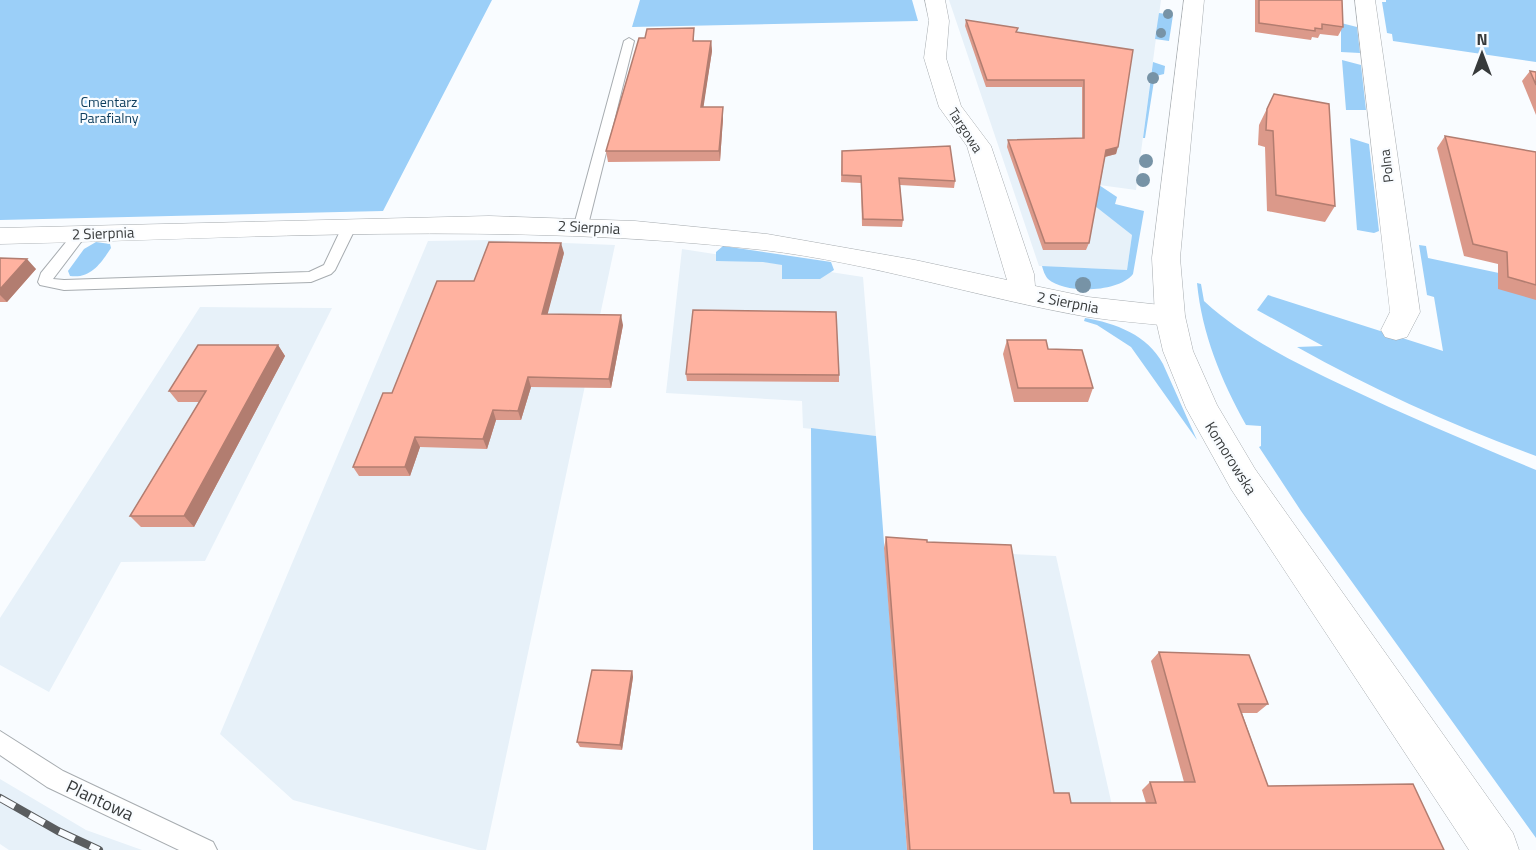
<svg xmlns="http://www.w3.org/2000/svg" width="1536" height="850" font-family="'Titillium Web',sans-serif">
<rect width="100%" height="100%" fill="#f9fcff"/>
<path fill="#e7f1f9" d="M949,0H1161L1136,190L1099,185L1132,235L1127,270L1039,266Z
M491,240L615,245L486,850H478L293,800L220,734L428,241Z
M682,249L863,277L876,436L803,428L802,401L666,393Z
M200,307L332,308L205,561L121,562L49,692L0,665V618Z
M884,548L1056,556L1122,850H907Z
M0,779L86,830L142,850H9L0,844Z"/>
<path fill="#9bcff8" d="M0,0H492L383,211L0,220Z
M640,0H912L918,21L632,27Z
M1386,0H1536V62L1393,41L1392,34L1387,33L1382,2H1386Z
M1159,13L1173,15L1169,41L1155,39Z
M1341,23L1357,27L1360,53L1341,52Z
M1342,60L1361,65L1366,110H1346Z
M1153,62L1165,66L1164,74L1156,76L1154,81L1145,138H1143Z
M1350,138L1369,144L1379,231L1374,233L1357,230Z
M1099,185L1117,197L1115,204L1144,211L1133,274C1118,293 1065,294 1048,279C1045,276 1043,270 1042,266L1127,270L1132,235L1095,206Z
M96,242L110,244L111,248C101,263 91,279 70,276L68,271L84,249Z
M1419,245L1426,246L1428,258L1536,281V456C1454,426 1374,390 1297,347L1323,346L1257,310L1268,295L1443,351L1434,297L1427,295Z
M723,246L831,262L834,270L820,279H782V265L763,262L716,261V252Z
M1197,283L1201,284L1204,301C1244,338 1296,363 1344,386C1407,416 1471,443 1536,470V838L1301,511L1259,447L1261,446V426L1246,425C1221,380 1202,334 1197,283Z
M1085,318C1115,323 1148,335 1163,364L1197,440L1131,347L1097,325L1084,321Z
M811,428L876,436L907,850H813Z"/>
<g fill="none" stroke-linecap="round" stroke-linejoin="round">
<g stroke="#a7acb0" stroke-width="2">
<path id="service" d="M629,38L634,41L588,225L586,228H576L574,225L624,41Z
M349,223L356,227L335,270L331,274L311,282L64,290L40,285L38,282L41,273L75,231L80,230L87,234L53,279L64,280L309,272L324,265L342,227Z
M0,731L63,771L213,842L217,850H179L47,787L0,755Z"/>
</g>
<g stroke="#a7acb0" stroke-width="1">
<path id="minor" d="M925,0H945L949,21L946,58L961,106L991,146L1034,274L1035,286L1088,297L1170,306L1180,309L1185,316L1180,323L1170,326C1143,323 1115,321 1088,317C980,298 873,263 763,250C510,221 254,238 0,244V228L489,216L635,221L767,234L915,260L1007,280L967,146L939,107L924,58L929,21Z
M1355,0H1375L1420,312L1407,337L1396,340L1385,337L1381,330L1390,312Z"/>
</g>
<g stroke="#a7acb0" stroke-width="1">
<path id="tertiary" d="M1184,0H1204L1180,258L1185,316L1193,351L1217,405L1255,469L1513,833L1519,850H1469L1231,489L1186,408L1163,351L1155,316L1152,258Z"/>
</g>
<use href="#service" fill="#fff" fill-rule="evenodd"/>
<use href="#minor" fill="#fff" fill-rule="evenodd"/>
<use href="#tertiary" fill="#fff" fill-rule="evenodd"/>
<g stroke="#5a5d5f" stroke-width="8">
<path id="rail" d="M0,798L58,831L99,850"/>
</g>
<use href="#rail" stroke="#f9fcff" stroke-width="6" stroke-dasharray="17" stroke-linecap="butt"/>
</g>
<g fill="#7793a6">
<circle cx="1168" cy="14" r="5"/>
<circle cx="1161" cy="33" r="5"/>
<circle cx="1153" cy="78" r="6"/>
<circle cx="1146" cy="161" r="7"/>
<circle cx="1143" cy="180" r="7"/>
<circle cx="1083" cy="285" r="8"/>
</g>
<path fill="#db998a" d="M1255,0H1342L1343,27L1338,36L1320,34L1318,38L1312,37L1311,40L1255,32Z
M966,20L1017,32L1133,50L1116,154L1105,157L1089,243L1086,250H1043L1007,147L1008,140L1082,138V87H986L965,26Z
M694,28V41H711L712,51L703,107L723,118L720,161L608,162L606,151L645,38Z
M1530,71L1536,72V115L1522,81Z
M1274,94L1335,206L1325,222L1267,211L1265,147L1258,145L1259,125Z
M1445,136L1536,152V300L1498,289V264L1464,256L1437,148Z
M842,151L955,181L954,188L900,185L903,220L902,227L862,226L861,183L841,182Z
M564,253L547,314L623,325L611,388L531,387L521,420H496L487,449L420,447L410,476H359L353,467L392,393Z
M0,258L36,269L7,302H0Z
M1007,340L1048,349L1093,388L1088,402H1014L1003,354Z
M278,345L285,356L194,527H141L130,516L199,402H178L169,391Z
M686,374L839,375V382L687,381Z
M886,537L927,542L1054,793L1071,803H1146L1142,790L1150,782H1184L1151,661L1159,652L1268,704L1257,713H1242L1268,786L1444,850H907L884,548Z
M632,671L633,677L622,750L580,747L577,742Z"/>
<path fill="#b27d70" d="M711,41L712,51L702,117L701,107Z
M723,107V118L720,161L719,151Z
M1118,147L1116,154L1104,157L1106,150Z
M561,243L564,253L545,324L542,314Z
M27,259L36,269L7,302L0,295V289Z
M621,315L623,325L611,388L609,379Z
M278,345L285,356L194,527L184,516Z
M528,377L531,387L521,420L518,411Z
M493,410L496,420L487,449L483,439Z
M415,437L420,447L410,476L405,467Z
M632,671L633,677L622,750L620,745Z"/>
<path fill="#ffb2a0" stroke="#b27d70" stroke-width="1.5" d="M1259,0H1342L1343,27L1322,24V29L1315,28V31L1259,23Z
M966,20L1018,28L1016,32L1133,50L1118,147L1106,150L1089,243H1045L1008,140L1084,138V80H987Z
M694,28L693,41H711L701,107H723L719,151H606L639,38H645L647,29Z
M1530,71L1536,72V85Z
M1274,94L1329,104L1335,206L1276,195L1273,131L1266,130L1267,109Z
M1445,136L1536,152V285L1508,277L1507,252L1473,244Z
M950,146L955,181L899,178L903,220L863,219L861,176L842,175V151Z
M489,242L561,243L542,314L621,315L609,379L528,377L518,411L493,410L483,439L415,437L405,467H353L383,393H392L437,281H474Z
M0,258L27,259L0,289Z
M693,310L836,312L839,375L686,374Z
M1007,340H1046L1048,349L1082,350L1093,388H1018Z
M198,345H278L184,516H130L206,391H169Z
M886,537L927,540V542L1011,545L1054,793H1069L1071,803H1156L1150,782H1195L1159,652L1249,655L1268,704H1238L1268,786L1413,784L1444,850H910Z
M592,670L632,671L620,745L577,742Z"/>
<g text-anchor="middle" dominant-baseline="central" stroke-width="4.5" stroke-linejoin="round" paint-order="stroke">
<g font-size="14" fill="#0c3d5d" stroke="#f9fcff">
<text x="109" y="101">Cmentarz<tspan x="109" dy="16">Parafialny</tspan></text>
</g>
<g font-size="14" fill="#373a3b" stroke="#f9fcff">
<text transform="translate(966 130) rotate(57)">Targowa</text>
<text transform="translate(1386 166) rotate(-97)">Polna</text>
</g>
<g font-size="15" fill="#373a3b" stroke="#f9fcff">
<text transform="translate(589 227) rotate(3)">2 Sierpnia</text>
<text transform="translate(103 233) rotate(-2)">2 Sierpnia</text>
<text transform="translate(1068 302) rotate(11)">2 Sierpnia</text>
<text transform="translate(1231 458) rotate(58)">Komorowska</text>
</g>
<g font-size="18" fill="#373a3b" stroke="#f9fcff">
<text transform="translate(100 800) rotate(25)">Plantowa</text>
</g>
</g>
<g transform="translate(1482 54)" stroke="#f9fcff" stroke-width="4.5" paint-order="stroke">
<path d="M0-4.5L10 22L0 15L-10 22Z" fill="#373a3b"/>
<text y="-9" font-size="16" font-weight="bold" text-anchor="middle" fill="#373a3b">N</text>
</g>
</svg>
